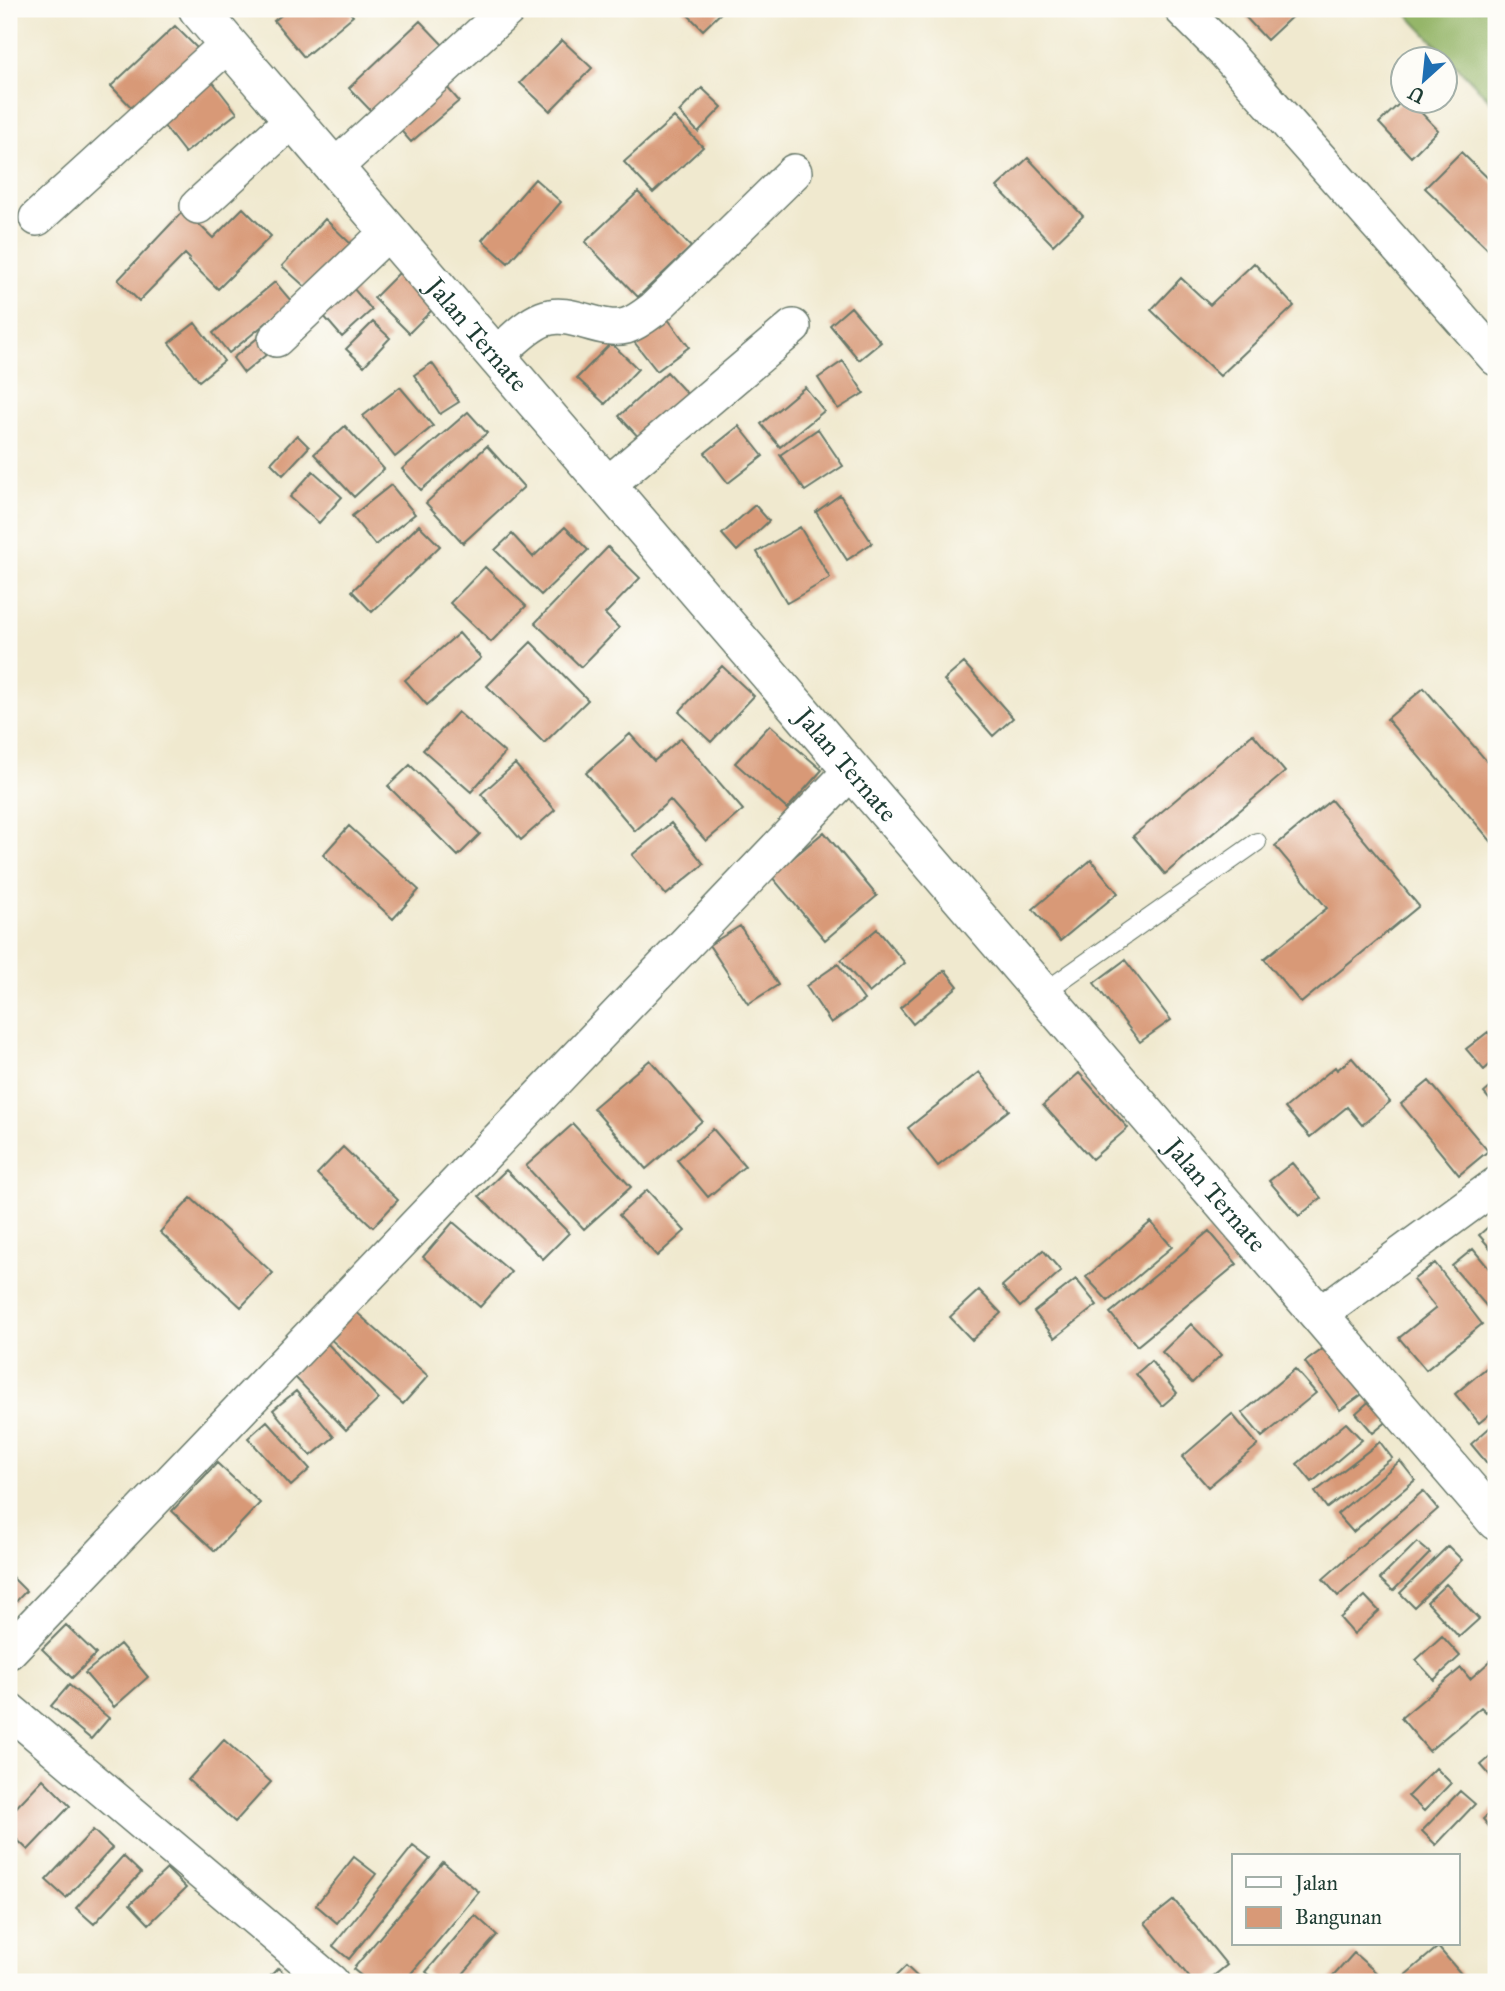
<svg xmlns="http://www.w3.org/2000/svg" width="1505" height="1991" font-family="'IM FELL Great Primer',serif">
<rect width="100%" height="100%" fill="#fdfcf7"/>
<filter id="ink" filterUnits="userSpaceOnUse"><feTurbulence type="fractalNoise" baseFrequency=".0143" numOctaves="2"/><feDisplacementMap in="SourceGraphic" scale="14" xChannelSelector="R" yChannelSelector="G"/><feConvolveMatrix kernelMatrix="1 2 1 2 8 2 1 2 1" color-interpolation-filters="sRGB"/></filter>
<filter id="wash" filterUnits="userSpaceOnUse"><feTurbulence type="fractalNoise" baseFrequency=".00686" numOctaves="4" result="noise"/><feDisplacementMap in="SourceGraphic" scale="28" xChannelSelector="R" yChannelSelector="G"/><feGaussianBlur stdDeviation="1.57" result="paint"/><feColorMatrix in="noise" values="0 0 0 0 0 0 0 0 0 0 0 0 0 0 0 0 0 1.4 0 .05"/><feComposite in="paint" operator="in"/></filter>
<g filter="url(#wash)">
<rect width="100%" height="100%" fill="#f0e9cf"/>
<path fill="#95b669" stroke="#5a7a4e" stroke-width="2" d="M1402,9H1496V107Z"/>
<g id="blocks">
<path fill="#d89977" d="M289,9H347L353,16L304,57L274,21Z
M682,9H725L703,30Z
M1238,9H1300L1267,40Z
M420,21L443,45L372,112L349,88Z
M175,26L202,53L137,113L111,86Z
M562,40L592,68L550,111L520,83Z
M209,77L237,113L185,153L157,117Z
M438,77L459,101L411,142L390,118Z
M702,88L722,107L698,132L679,112Z
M1404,99V102H1411L1438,130L1411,157L1379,123Z
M674,117L703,147L653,193L624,162Z
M1461,152L1496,186V247L1491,252L1425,188Z
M1028,158L1083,216L1053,245L997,187Z
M535,179L561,202L508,263L482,240Z
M638,192L691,247L638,297L585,242Z
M243,208L271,236L218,289L189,261L190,259L185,254L139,301L118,280L184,210L213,238Z
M325,219L353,246L311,292L282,266Z
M1254,263L1294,306L1220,376L1151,310L1181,278L1210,305Z
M399,273L434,308L409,333L374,298Z
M275,282L292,302L229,353L213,333Z
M353,288L372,310L342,337L323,315Z
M851,307L881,342L859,360L830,325Z
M664,314L689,347L657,371L631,338Z
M373,322L390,338L364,366L346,349Z
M195,323L224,361L199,381L169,343Z
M260,336L272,350L244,373L233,358Z
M611,343L638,369L605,404L577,378Z
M843,361L864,393L838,409L818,378Z
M432,363L459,402L440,414L414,375Z
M667,372L690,397L642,441L619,416Z
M400,387L433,426L395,457L363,416Z
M805,387L824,411L780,447L761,424Z
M468,412L487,433L421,490L402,469Z
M345,426L384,469L354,497L314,454Z
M739,426L763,456L728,483L705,453Z
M818,429L843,466L805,491L780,455Z
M297,435L309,447L283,475L271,463Z
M487,446L524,487L463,543L426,503Z
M313,471L342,497L319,523L290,497Z
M391,485L415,514L375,545L352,516Z
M840,495L872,543L847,560L816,512Z
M755,505L769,521L737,551L722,534Z
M419,525L440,546L372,612L352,591Z
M565,527L588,550L541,595L495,550L512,534L533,557Z
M800,527L830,578L787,603L757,552Z
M608,547L640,578L605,614L619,628L581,667L535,623Z
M485,567L526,606L491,642L450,603Z
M459,633L481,658L427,705L405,680Z
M531,642L588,700L544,743L487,686Z
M964,663L1013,718L993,736L944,680Z
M722,666L754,696L711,742L679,712Z
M1424,688L1496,772V847L1387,719Z
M458,712L505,753L471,792L423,750Z
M770,725L822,770L787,809L735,763Z
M630,734L654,761L681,738L743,810L706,841L670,800L635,831L586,773Z
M1253,734L1285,772L1165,874L1133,836Z
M515,764L555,810L521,840L481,794Z
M410,765L480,834L458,856L388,786Z
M1331,800L1419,906L1301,1003L1264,959L1327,908L1275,846Z
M671,823L704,864L666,895L632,855Z
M349,826L419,890L393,919L323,855Z
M824,832L877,896L825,940L771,876Z
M1091,860L1118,893L1060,941L1033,909Z
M740,926L778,985L748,1004L709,945Z
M877,929L905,963L869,993L841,960Z
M1125,960L1171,1020L1140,1042L1094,983Z
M838,964L864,1000L831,1023L806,986Z
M945,970L958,986L913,1024L900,1008Z
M1488,1032L1496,1042V1059L1484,1070L1466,1049Z
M1352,1058L1390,1102L1362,1125L1347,1107L1310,1137L1285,1108L1335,1067L1337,1070Z
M650,1060L702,1121L646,1169L593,1108Z
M979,1072L1009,1110L938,1166L908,1128Z
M1079,1073L1128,1128L1092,1159L1043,1105Z
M1429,1081L1488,1151L1459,1175L1401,1104Z
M1496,1083V1107L1484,1093Z
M573,1124L631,1187L584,1229L526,1166Z
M713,1129L745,1166L708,1197L677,1160Z
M343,1147L398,1200L373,1227L317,1174Z
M1292,1163L1321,1198L1299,1216L1269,1181Z
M506,1170L569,1233L543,1259L479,1196Z
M647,1190L685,1231L657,1256L619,1215Z
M191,1198L273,1273L241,1307L160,1232Z
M1496,1220V1255L1479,1235Z
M453,1222L511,1272L480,1307L423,1257Z
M1151,1222L1172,1247L1108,1301L1086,1277Z
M1209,1231L1237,1264L1137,1346L1110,1313Z
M1473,1249L1496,1277V1303L1489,1309L1452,1266Z
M1043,1250L1061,1271L1020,1307L1002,1286Z
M1435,1263L1482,1324L1426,1370L1399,1338L1436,1308L1413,1280Z
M1076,1279L1097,1305L1055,1338L1034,1312Z
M979,1290L1001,1313L972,1340L950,1317Z
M353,1309L428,1376L403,1404L328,1337Z
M1191,1324L1221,1355L1192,1383L1162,1352Z
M1334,1341L1368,1390L1340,1410L1305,1362Z
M326,1342L379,1399L346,1430L291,1373Z
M1496,1360V1409L1479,1423L1455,1394Z
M1151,1361L1177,1393L1162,1406L1136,1374Z
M1295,1369L1316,1393L1262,1437L1242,1413Z
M296,1391L334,1437L311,1456L273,1410Z
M1373,1398L1390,1419L1373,1433L1356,1413Z
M1232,1414L1258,1445L1208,1487L1182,1457Z
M267,1421L310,1469L291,1486L248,1438Z
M1496,1422V1474L1471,1444Z
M1346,1423L1362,1440L1312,1482L1297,1464Z
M1380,1442L1392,1458L1327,1508L1315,1492Z
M1400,1461L1415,1480L1353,1532L1337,1514Z
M217,1463L260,1503L215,1551L172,1511Z
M1423,1491L1438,1509L1338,1596L1323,1579Z
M1417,1542L1430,1553L1393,1591L1380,1579Z
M1448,1546L1462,1560L1414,1607L1400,1593Z
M9,1574L26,1591L9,1609Z
M1446,1584L1479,1619L1459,1637L1427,1602Z
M1365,1596L1379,1611L1354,1634L1340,1618Z
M66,1625L96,1654L72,1678L42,1649Z
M1442,1636L1460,1656L1434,1680L1416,1660Z
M120,1644L148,1677L114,1707L85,1673Z
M1496,1656V1703L1486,1712L1481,1707L1429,1751L1401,1718L1461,1668L1470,1679Z
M69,1685L109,1718L91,1739L51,1706Z
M224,1740L271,1782L235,1822L188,1780Z
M1496,1752V1782L1481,1765Z
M1436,1768L1451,1783L1424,1811L1408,1796Z
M43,1779L70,1806L28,1850L9,1832V1815Z
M1460,1791L1475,1804L1436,1845L1422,1831Z
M1496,1807V1835L1483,1819Z
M93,1830L112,1848L66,1898L46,1880Z
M413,1846L430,1859L349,1959L333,1946Z
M123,1856L141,1873L94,1924L76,1908Z
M354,1857L376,1874L337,1923L316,1905Z
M443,1862L479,1892L404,1982H369L353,1969Z
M167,1869L186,1888L149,1924L130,1904Z
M1174,1900L1227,1965L1206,1982H1193L1145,1923Z
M475,1915L497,1935L456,1982H438L426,1972Z
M1438,1947L1468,1982H1409L1404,1976Z
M1354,1953L1387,1982H1328Z
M906,1966L923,1982H890Z
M278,1968L294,1982H265Z"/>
</g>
</g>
<g filter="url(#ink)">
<use href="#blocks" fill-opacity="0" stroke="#68796a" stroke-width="2"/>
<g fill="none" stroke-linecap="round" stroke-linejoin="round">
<g stroke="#68796a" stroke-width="20">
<path id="service" d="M1043,993L1257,842"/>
</g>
<g stroke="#68796a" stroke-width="38">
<path id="minor" d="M1182,9L1225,52L1496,358
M333,169L508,9
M198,206L292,120
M37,218L228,44
M276,339L388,232
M495,356C510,344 525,326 543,319C570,308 599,333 626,326C636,323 646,315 654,309L794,172
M606,486L793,327
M1319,1315L1496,1185
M9,1651L851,771
M9,1710L331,1982"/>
</g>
<g stroke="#68796a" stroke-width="41">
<g id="tertiary">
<path id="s1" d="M198,9L1496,1521"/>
</g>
</g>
<use href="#service" stroke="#fff" stroke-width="18"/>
<use href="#minor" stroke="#fff" stroke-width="35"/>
<use href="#tertiary" stroke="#fff" stroke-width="38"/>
</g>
</g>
<g text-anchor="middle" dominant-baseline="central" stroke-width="5" stroke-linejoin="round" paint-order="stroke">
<g font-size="26" fill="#1f3d34" stroke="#fdfcf7">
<text stroke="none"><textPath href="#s1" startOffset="429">Jalan Ternate</textPath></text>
<text stroke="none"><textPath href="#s1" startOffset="996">Jalan Ternate</textPath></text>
<text stroke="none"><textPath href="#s1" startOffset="1563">Jalan Ternate</textPath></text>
</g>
</g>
<rect width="1505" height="1991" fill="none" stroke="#fdfcf7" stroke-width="35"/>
<rect x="1232" y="1854" width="228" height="91" fill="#fdfcf7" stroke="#a4b0a9" stroke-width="2"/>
<rect x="1246" y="1877" width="35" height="10" fill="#ffffff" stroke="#a4b0a9" stroke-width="2"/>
<text x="1295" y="1890" font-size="21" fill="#1f3d34">Jalan</text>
<rect x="1246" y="1907" width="35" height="21" fill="#d89977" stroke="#a4b0a9" stroke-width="2"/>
<text x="1295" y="1924" font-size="21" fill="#1f3d34">Bangunan</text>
<g transform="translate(1424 80) rotate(207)"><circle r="33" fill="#fdfcf7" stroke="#a4b0a9" stroke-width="2"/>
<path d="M0-5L12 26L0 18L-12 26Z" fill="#1f6fb2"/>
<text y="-10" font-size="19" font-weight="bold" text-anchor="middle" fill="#1f3d34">U</text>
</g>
</svg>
